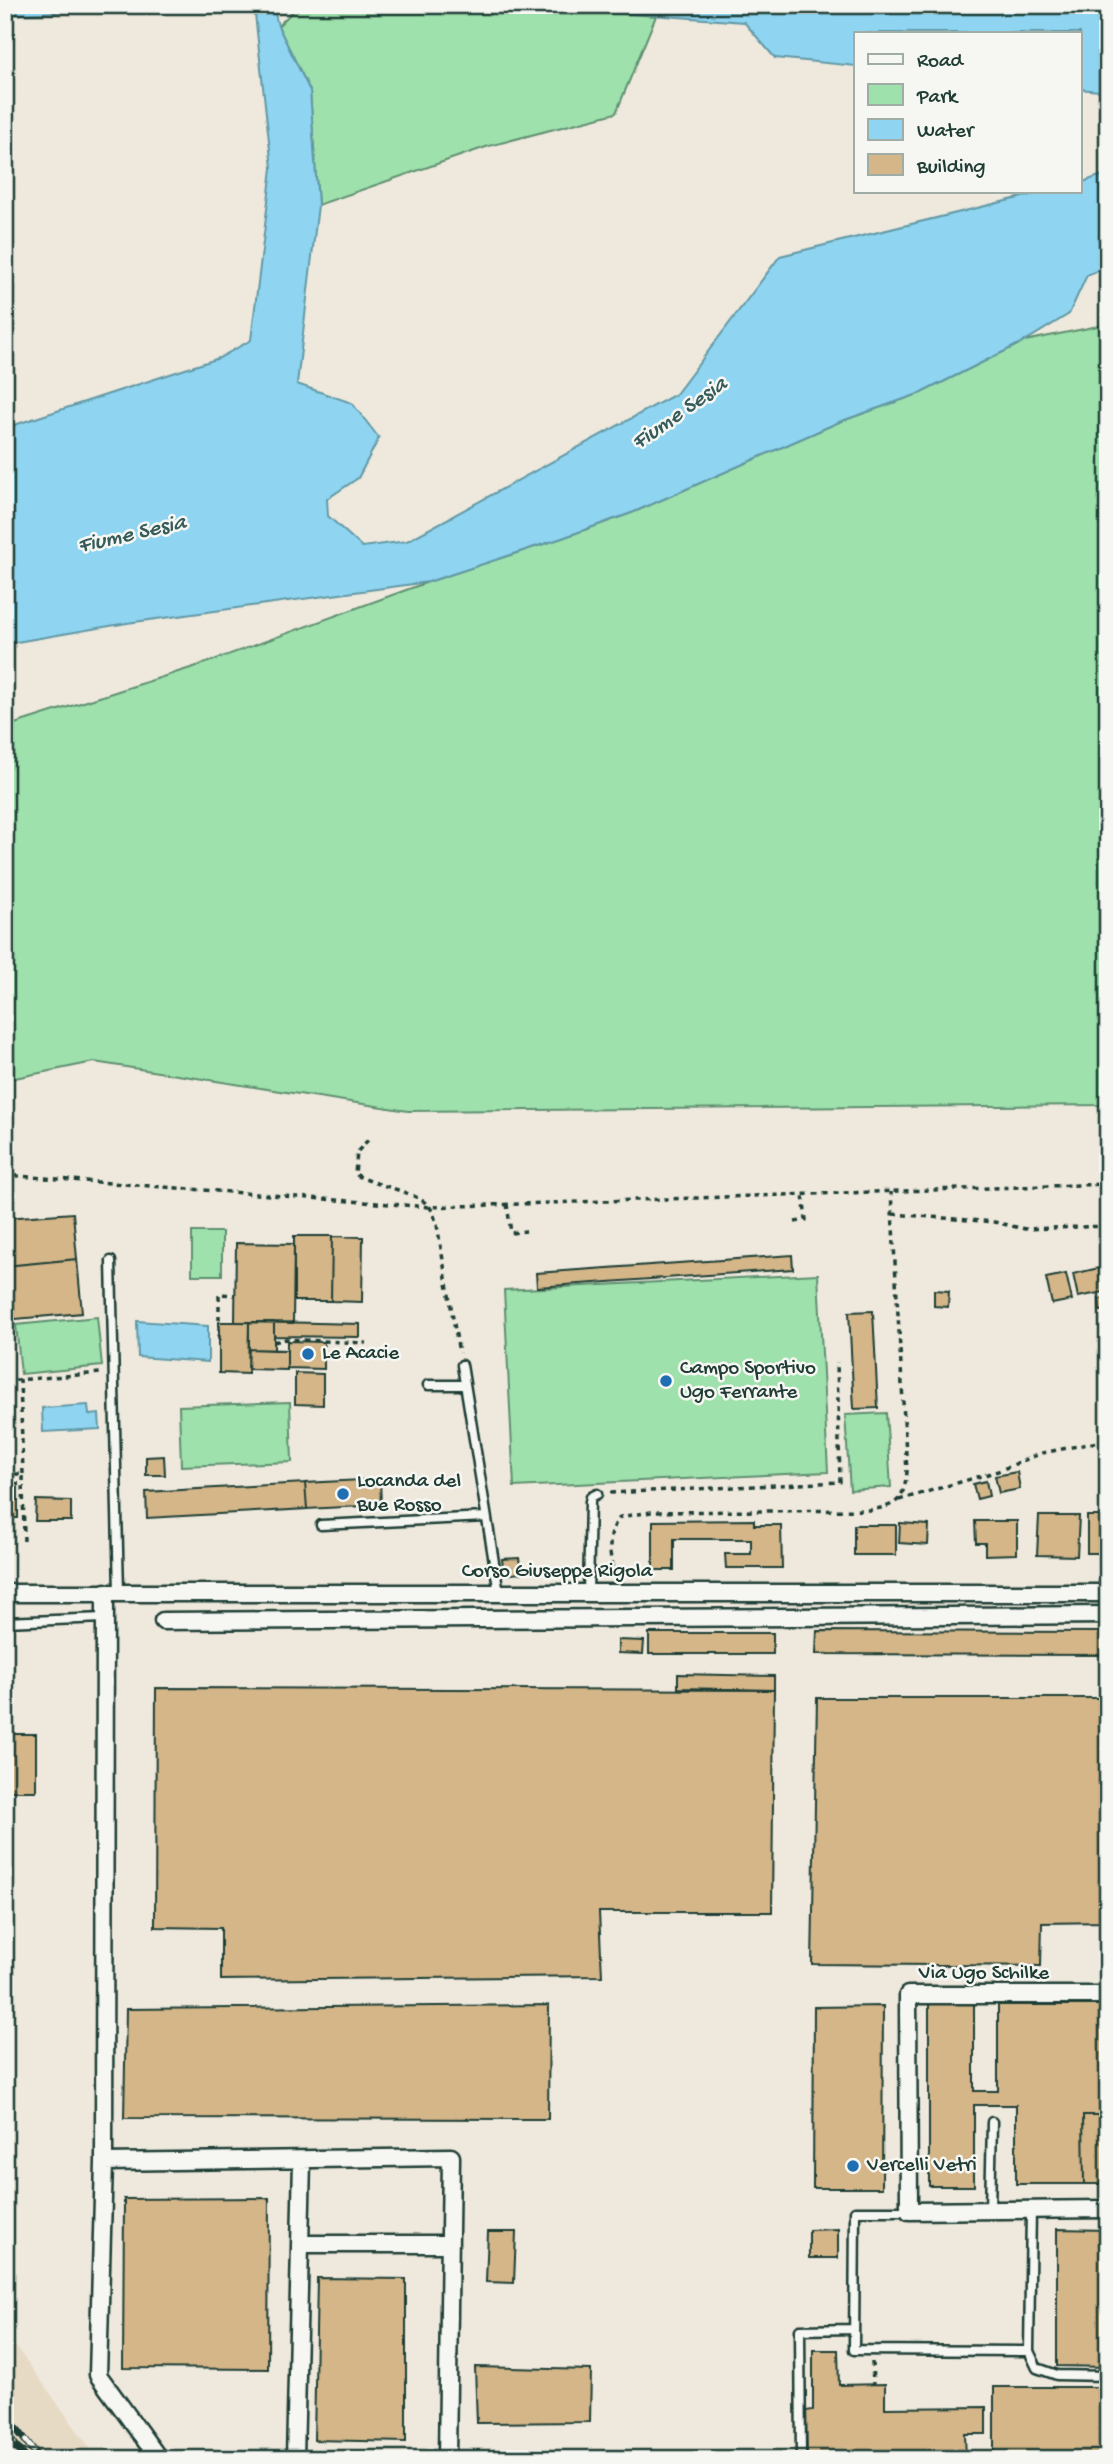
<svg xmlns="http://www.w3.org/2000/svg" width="1113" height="2464" font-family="'Gochi Hand',sans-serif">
<rect width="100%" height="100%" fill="#efe9dd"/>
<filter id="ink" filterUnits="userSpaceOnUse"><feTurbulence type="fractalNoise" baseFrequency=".0143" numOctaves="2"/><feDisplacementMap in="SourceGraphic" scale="14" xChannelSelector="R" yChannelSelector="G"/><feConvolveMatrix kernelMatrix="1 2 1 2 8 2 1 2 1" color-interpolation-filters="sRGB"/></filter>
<g filter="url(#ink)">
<path fill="#e7dac4" d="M5,2333L34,2371L98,2459H11L5,2452Z"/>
<path fill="#9ee1ac" stroke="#5e8f70" stroke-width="2" d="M299,5H519L656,16L616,113L489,146L318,205L310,91L278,26Z
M1108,324V1105L408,1111L94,1062L5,1080V727L200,665L428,582L562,538L634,512L839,422L921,393L1025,341Z
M192,1232H222V1275H192Z
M818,1274L828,1472L514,1487L504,1290Z
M97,1317L102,1366L21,1374L16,1325Z
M290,1402L292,1462L181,1466L179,1406Z
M886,1413L891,1487L850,1490L845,1415Z"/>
<path fill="#8fd5f1" stroke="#6298a5" stroke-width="2" d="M5,5H112L82,11L5,15Z
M254,5H273L278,26L310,91L318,205L297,384L352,403L379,438L358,478L327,499L328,516L362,547L407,541L676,394L780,256L1047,191H1080V183L1108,173V266L1087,275L1069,314L1025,341L921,393L839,422L634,512L562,538L428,582L127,623L5,644V428L219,358L251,340L272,168Z
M519,5H1108V92L1080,89V33H856V66L775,58L744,22Z
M137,1321L208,1326V1362L138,1357Z
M88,1405L89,1415L99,1414L100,1429L43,1432L42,1408Z"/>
<path fill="#d4b689" stroke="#1f3d34" stroke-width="2" d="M73,1213L77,1259L5,1266V1218Z
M294,1236H332L331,1301H294Z
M332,1236L363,1237L362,1302L331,1301Z
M236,1243L294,1244L293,1323L235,1322Z
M792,1255L793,1269L537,1287L536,1273Z
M77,1259L82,1313L5,1320V1266Z
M1099,1268L1104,1292L1078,1297L1073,1274Z
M1066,1274L1072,1300L1052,1304L1046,1278Z
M934,1290L949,1291L948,1307L934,1306Z
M1108,1298V1310L1100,1311L1099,1299Z
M873,1311L878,1408L854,1409L849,1312Z
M219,1322H249L248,1374L219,1373Z
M249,1322H274V1350L249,1349Z
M274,1322L360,1324V1337L274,1336Z
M287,1341L324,1342V1369L287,1368Z
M249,1349L287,1350V1370L248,1369Z
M295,1373L323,1374V1405L295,1404Z
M164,1456L165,1475H146V1457Z
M1017,1472L1020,1489L999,1493L995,1476Z
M380,1479L381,1505L307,1509L305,1483Z
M986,1481L989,1496L977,1499L973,1484Z
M5,1483H18V1518H5Z
M305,1483L307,1509L147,1518L146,1492Z
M36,1500L71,1501V1521H35Z
M1039,1516H1079L1077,1556L1037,1555Z
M1087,1516H1108V1553H1087Z
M754,1520V1525H781L782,1568H726L725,1554H751V1539H674V1570H653V1521Z
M975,1521H1017V1554L985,1555V1543H976Z
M900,1523L929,1525L928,1545L899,1543Z
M854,1525H896V1555H854Z
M519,1558L521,1573L504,1575L502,1559Z
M817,1631L1108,1632V1655L816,1654Z
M649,1633H773V1654H649Z
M618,1640L644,1641L643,1654L618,1653Z
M678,1674L774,1676V1690L678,1688Z
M156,1688L774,1690L772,1912H599L602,1976L221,1980V1928L155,1927Z
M817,1698H1108V1922L1042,1923L1041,1966L812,1964Z
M5,1734H36V1791H5Z
M929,2004H974V2091H998V2005H1108V2115H1083L1084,2184H1016V2105H974V2186H929Z
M549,2005L548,2119L124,2118L126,2009Z
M883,2006L882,2188H813L814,2007Z
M1083,2115H1108V2184H1084Z
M269,2198L268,2369L123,2368L124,2199Z
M838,2229V2258H809V2230Z
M1057,2229L1108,2230V2367L1057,2366Z
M488,2232H516L514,2283L486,2282Z
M317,2278L406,2279V2442L314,2440Z
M813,2350H838L839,2385L885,2384V2408L986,2407V2434H965L966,2459H807L806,2411L813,2410Z
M475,2367L591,2370L590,2422L477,2423Z
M994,2387H1108V2459H994Z"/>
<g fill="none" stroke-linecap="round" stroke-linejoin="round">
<g stroke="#1f3d34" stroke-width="13">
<path id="lane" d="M111,1261L119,1592
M462,1365L499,1593
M428,1385H464
M321,1525L486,1517
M588,1593L590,1501L591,1497L597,1494
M5,1622L104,1618
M1031,2209L1029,2351L1037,2368L1057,2375L1108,2376
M990,2210L992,2122
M909,2211H855L854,2350L1029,2351
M801,2459L800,2330L854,2329"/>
</g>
<g stroke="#1f3d34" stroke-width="21">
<path id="street" d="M105,1592L104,2162L98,2375L159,2459
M5,1593H1108
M163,1621L1108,1615
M1108,1995H908L909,2211L1108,2209
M104,2162L451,2157L447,2459
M300,2244H450
M295,2459L302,2161"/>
</g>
<path stroke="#1f3d34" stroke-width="3.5" stroke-dasharray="5 5" stroke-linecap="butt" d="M368,1140L357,1152L355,1174C374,1186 422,1192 431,1209C434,1213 435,1220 437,1225L459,1353
M5,1175L430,1207L1108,1184
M507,1204L511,1233L526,1231
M893,1214L994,1222L1025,1229L1108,1226
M795,1222L806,1220L803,1195
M219,1340V1294L236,1295
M274,1342L286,1339L366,1343
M20,1379L23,1474
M5,1381L101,1373
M5,1474H23L24,1544
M610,1493L840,1482L837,1362
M899,1500L998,1471L1042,1453L1108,1440
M615,1577C609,1557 606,1534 620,1517L651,1512L871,1510C899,1505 903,1500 907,1472L891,1192
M872,2362L873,2385"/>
<use href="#lane" stroke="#f6f6f2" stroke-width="8"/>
<use href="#street" stroke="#f6f6f2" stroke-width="16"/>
<g stroke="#1f3d34" stroke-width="8">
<path id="rail" d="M5,2414L40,2459
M5,2432L26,2459"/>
</g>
<use href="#rail" stroke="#f6f6f2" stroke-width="5" stroke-dasharray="16" stroke-linecap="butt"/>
</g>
</g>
<g fill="#1f6fb2" stroke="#f6f6f2" stroke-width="2.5">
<circle cx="308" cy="1354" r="7"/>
<circle cx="666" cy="1381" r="7"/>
<circle cx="343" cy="1494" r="7"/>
<circle cx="853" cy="2166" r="7"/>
</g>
<g text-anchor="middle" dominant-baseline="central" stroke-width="5" stroke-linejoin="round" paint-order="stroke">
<g font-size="21" fill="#1f3d34" stroke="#f6f6f2" text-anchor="start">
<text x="322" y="1354">Le Acacie</text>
<text x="680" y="1369">Campo Sportivo<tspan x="680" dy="24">Ugo Ferrante</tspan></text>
<text x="357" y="1482">Locanda del<tspan x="357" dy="24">Bue Rosso</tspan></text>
<text x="867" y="2166">Vercelli Vetri</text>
</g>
<g font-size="21" fill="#1f3d34" stroke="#f6f6f2">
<text x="557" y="1572">Corso Giuseppe Rigola</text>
<text x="984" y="1974">Via Ugo Schilke</text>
</g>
<g font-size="23" font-style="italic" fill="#355b5a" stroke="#f6f6f2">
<text transform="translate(680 414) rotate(-35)">Fiume Sesia</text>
<text transform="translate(132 535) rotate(-13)">Fiume Sesia</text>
</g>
</g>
<rect width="1113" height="2464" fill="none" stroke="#f6f6f2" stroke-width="28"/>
<rect x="14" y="14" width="1085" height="2436" fill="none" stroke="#1f3d34" stroke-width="2.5" filter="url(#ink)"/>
<rect x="854" y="32" width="228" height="161" fill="#f6f6f2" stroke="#a0aca6" stroke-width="2"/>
<rect x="868" y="54" width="35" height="10" fill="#f6f6f2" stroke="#a0aca6" stroke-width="2"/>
<text x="917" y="66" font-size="21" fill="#1f3d34">Road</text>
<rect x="868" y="84" width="35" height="21" fill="#9ee1ac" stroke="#a0aca6" stroke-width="2"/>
<text x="917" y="102" font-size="21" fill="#1f3d34">Park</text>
<rect x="868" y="119" width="35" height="21" fill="#8fd5f1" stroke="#a0aca6" stroke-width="2"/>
<text x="917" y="136" font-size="21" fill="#1f3d34">Water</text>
<rect x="868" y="154" width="35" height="21" fill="#d4b689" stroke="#a0aca6" stroke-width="2"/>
<text x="917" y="172" font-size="21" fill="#1f3d34">Building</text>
</svg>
